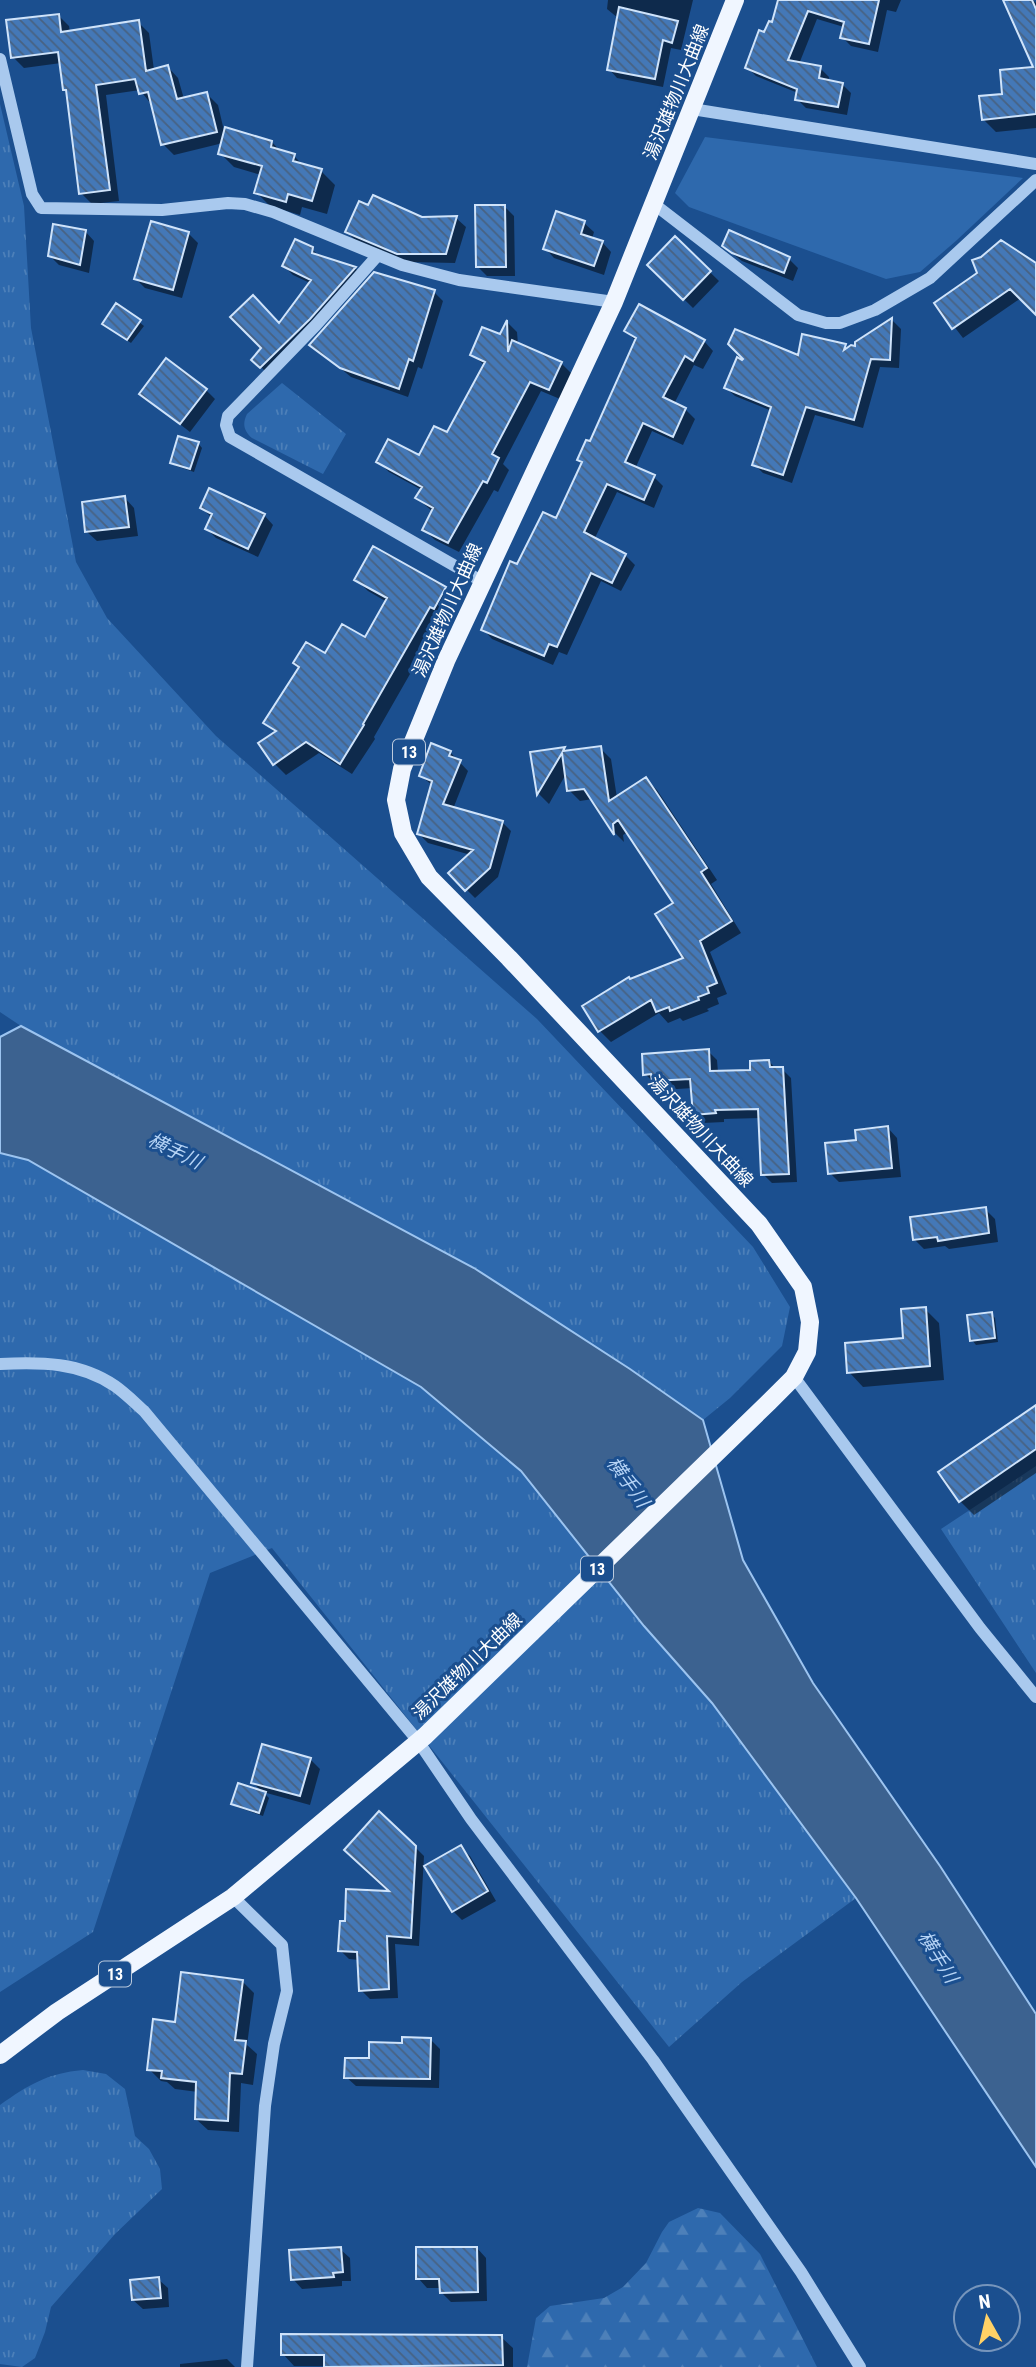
<svg xmlns="http://www.w3.org/2000/svg" width="1036" height="2367" font-family="'Roboto Condensed','Noto Sans JP',sans-serif">
<defs>
<pattern id="grass-tufts" width="24" height="20" patternUnits="userSpaceOnUse" patternTransform="scale(1.75)"><rect width="24" height="20" fill="#2e69ad"/><path d="M3 7l-1-3M5 7V3M7 7l1-3M15 17l-1-3M17 17v-4M19 17l1-3" fill="none" stroke="#4d80b9"/></pattern>
<pattern id="forest-firs" width="22" height="20" patternUnits="userSpaceOnUse" patternTransform="scale(1.75)"><rect width="22" height="20" fill="#2e69ad"/><path d="M5 1l3.5 6h-7zM16 11l3.5 6h-7z" fill="#4d80b9"/></pattern>
<pattern id="building-back-hatch" width="6" height="6" patternUnits="userSpaceOnUse" patternTransform="scale(1.75)"><rect width="6" height="6" fill="#4478b7"/><path d="M-1 5l2 2M0 0l6 6M5-1l2 2" fill="none" stroke="#486282"/></pattern>
</defs>
<rect width="100%" height="100%" fill="#1b4f8f"/>
<path fill="url(#grass-tufts)" d="M0,104L24,206L31,328L76,562L107,618L216,736L537,1019L753,1247L790,1307L782,1346L730,1398L703,1420L630,1369L474,1268L21,1026L0,1012Z
M282,383L346,434L323,474L252,438C244,431 242,424 247,414Z
M0,1153L28,1160L421,1387L521,1471L644,1626L712,1703L856,1898L742,1982L669,2047L272,1548L210,1573L93,1932L0,1992Z
M1036,1466V1673L941,1529Z
M83,2070L106,2074L125,2089L135,2136L149,2149L160,2169L162,2189L115,2234L51,2307L45,2332L35,2358L22,2367L0,2364V2105C28,2085 48,2073 83,2070Z"/>
<path fill="url(#forest-firs)" d="M698,2208L720,2213L760,2254L817,2367H527L536,2318L550,2306L604,2298L623,2287L646,2263L662,2232L669,2222Z"/>
<path fill="#2e69ad" d="M705,137L1023,178L957,240L920,272L886,279L689,207L675,193Z"/>
<path fill="#3c6290" stroke="#9cc4f0" stroke-width="2" d="M21,1026L474,1268L630,1369L703,1420L743,1560L813,1683L940,1866L1036,2014V2167L856,1898L712,1703L644,1626L521,1471L421,1387L28,1160L0,1153V1037Z"/>
<path fill="#0007" d="M608,0H693L681,50L671,48L663,87L617,78L609,69L618,18L607,9Z
M780,0H901L896,12L887,10L878,52L851,46L842,37L844,27L817,19L799,64L820,68L829,77L828,82L842,84L851,93L847,115L806,108L797,99L798,93L756,76L747,67L773,25Z
M1018,0H1033L1036,3V128L996,132L983,119L1004,95L1035,68Z
M58,15L69,26L70,32L138,22L149,33L154,70L168,67L178,78L184,99L207,94L218,105L225,135L272,142L281,152L294,156L304,166L321,171L335,185L327,214L302,207L300,215L270,206L256,192L261,175L234,167L220,153L223,143L174,155L163,144L151,104L140,90L106,95L119,201L92,204L81,193L68,92L65,89L61,63L24,68L13,57Z
M504,206L514,216L515,276H487L478,267Z
M557,213L584,223L594,232L592,239L602,242L611,252L604,275L554,258L545,248Z
M421,218H456L466,227L455,263L408,262L356,241L347,232Z
M85,231L94,241L89,273L59,265L50,256Z
M730,232L789,259L798,268L793,281L742,261L733,254L724,245Z
M188,233L198,243L182,298L145,288L136,279Z
M675,238L719,281L693,308L649,265Z
M312,249L321,258L355,268L364,277L270,376L254,360L310,283L293,275L284,266Z
M1036,265V313L1021,298L963,338L936,303Z
M434,292L443,301L422,369L418,367L408,397L351,377L312,345Z
M892,320L901,329L899,368L880,367L863,428L815,415L792,483L763,473L754,464L772,411L735,396L726,388L743,362L799,357L804,336L845,346L849,349L857,348V343Z
M139,322L144,326L131,343L108,327Z
M508,323L517,332L518,344L561,363L572,374L560,399L541,391L503,464L509,470L498,492L494,490L459,552L435,540L424,530L433,512L417,498L422,490L389,472L378,461L420,458L448,434L485,366L472,354L500,336Z
M626,331L704,341L713,351L703,369L694,365L674,404L685,409L695,419L683,445L652,431L635,469L654,477L663,486L654,508L617,492L594,540L625,555L635,565L621,591L601,581L567,655L559,652L553,665L492,639L483,629L517,566L556,520L583,464L579,460L591,443L636,341Z
M206,390L215,399L190,432L141,394Z
M198,443L202,448L194,472L176,466L172,462Z
M125,498L134,508L138,536L97,541L87,532Z
M202,508L264,515L273,525L258,557L216,538L207,529L212,518Z
M357,580L445,588L457,600L446,620L442,618L374,737L375,739L352,774L319,753L286,775L275,764L276,733L265,723L326,655L365,639L387,602L368,591Z
M600,748L611,759L617,798L646,779L657,790L717,880L711,884L741,933L710,952L727,994L717,998L719,1004L707,1009L709,1011L683,1021L680,1018L668,1023L659,1013L611,1042L600,1031L584,1006L630,981L686,959L675,903L628,832L623,835L624,842L616,834L593,799L580,801L569,790L566,774L549,804L539,794L532,754L565,749L568,752Z
M450,752L468,771L453,809L502,822L511,831L498,877L475,898L450,873L471,855L428,843L419,834L432,785L421,776Z
M708,1051L717,1060L718,1072H752L769,1061L776,1069H782L791,1078L797,1182L772,1183L763,1174L760,1118L724,1119V1122L703,1123L694,1114L693,1088L662,1090L645,1074Z
M888,1128L897,1138L901,1177L839,1182L830,1173L858,1142Z
M985,1209L995,1219L998,1242L949,1249L945,1246L924,1249L914,1239Z
M925,1309L939,1323L944,1380L863,1387L849,1372L905,1340Z
M991,1314L995,1318L998,1342L976,1345L972,1340Z
M1036,1419V1473L974,1515L960,1501Z
M310,1759L320,1769L310,1805L263,1792L269,1798L263,1816L237,1807L233,1803L264,1793L253,1783Z
M415,1847L424,1856L419,1946L395,1944L398,1998L370,1999L361,1990L359,1960L349,1959L340,1950L347,1923L393,1893Z
M460,1847L470,1856L496,1901L462,1920L453,1911Z
M242,1981L254,1993L247,2045L257,2054L253,2085L241,2083L239,2132L208,2130L196,2119L198,2092L175,2089L167,2082L161,2081L149,2069L176,2024Z
M430,2039L440,2049L439,2088L356,2086L346,2077L370,2060L404,2045Z
M477,2248L486,2258L487,2301L451,2302L441,2292V2288H427L418,2278Z
M340,2249L350,2258L351,2281H342V2286L302,2289L293,2279Z
M158,2279L168,2288L169,2307L143,2309L133,2300Z
M501,2337L513,2348V2367L294,2366L283,2354Z
M227,2359L235,2367H180V2364Z"/>
<path fill="url(#building-back-hatch)" stroke="#cfe3fa" stroke-width="2" d="M778,0H879L869,44L840,38L844,22L808,11L788,60L821,66L819,78L843,83L838,107L795,100L797,89L745,68L759,30L764,32L769,21L772,22Z
M1003,0H1032L1036,9V114L982,120L979,96L1002,94L1000,70L1033,67Z
M619,7L678,21L672,43L663,40L655,79L607,70Z
M59,14L61,32L139,20L146,71L168,65L177,99L207,92L217,132L161,145L148,92L139,94L135,79L96,85L110,190L79,194L66,90H63L58,52L11,58L6,20Z
M225,127L272,141L271,147L295,154L293,161L322,169L312,201L288,194L286,202L254,193L262,166L218,154Z
M373,195L422,217L457,216L446,254H397L345,232L359,201L368,205Z
M475,205H505L506,267H476Z
M556,211L585,221L581,234L603,241L594,266L543,249Z
M151,221L189,232L173,290L134,279Z
M53,224L86,230L80,265L48,256Z
M729,230L790,257L784,273L732,253L722,246Z
M675,236L711,271L683,300L647,265Z
M295,239L313,247L312,253L356,267L310,319L260,368L251,360L261,348L230,317L253,295L279,323L311,280L282,266Z
M1001,240L1036,263V315L1010,289L952,329L934,303L977,273L972,260L981,257Z
M374,272L435,290L413,361L409,359L399,389L340,368L309,345Z
M116,303L141,320L127,340L102,324Z
M639,304L705,340L693,361L685,356L663,397L686,408L673,437L643,423L625,462L655,475L644,500L607,484L584,532L626,554L612,583L591,573L557,647L549,644L544,656L481,630L510,561L517,564L543,512L556,518L582,462L577,460L586,440L590,441L636,338L624,331Z
M892,318L890,360L871,359L854,420L806,407L783,475L752,465L771,407L724,388L737,357L742,360L743,359L728,344L735,329L798,355L802,334L846,344L844,350L851,345L855,346V342Z
M507,320L508,352L512,340L562,362L549,390L530,382L492,454L499,458L487,483L483,481L448,543L422,530L433,508L415,498L422,487L376,462L388,439L419,455L434,426L447,432L485,362L470,355L482,327L500,334Z
M166,358L207,389L180,424L139,394Z
M178,436L199,442L190,469L170,463Z
M209,488L265,514L248,549L205,529L212,514L200,508Z
M125,496L129,527L85,532L82,502Z
M373,546L446,587L434,609L430,607L363,724L364,725L340,764L306,742L273,765L258,743L276,731L263,723L299,667L293,663L306,642L325,653L342,624L365,637L387,598L354,580Z
M431,743L451,751L449,756L461,760L443,804L503,821L490,868L465,891L448,873L473,850L417,834L432,781L419,776Z
M601,746L609,801L646,777L707,868L701,872L732,921L700,941L717,983L707,987L709,993L698,997L699,1000L670,1011L669,1007L656,1012L651,1000L598,1032L582,1006L629,977L630,979L683,958L655,914L673,903L618,820L613,824L614,835L584,789L567,791L562,753L537,795L530,752L565,747L563,751Z
M709,1049L710,1071L750,1070V1061L769,1060L770,1067H783L789,1174L761,1175L758,1109L715,1110L716,1113L693,1115L690,1079L652,1081L651,1074L643,1075L642,1054Z
M888,1126L892,1168L828,1174L825,1143L856,1140L855,1130Z
M986,1207L989,1233L938,1241L937,1237L913,1240L910,1217Z
M926,1307L930,1366L847,1373L845,1343L903,1338L901,1309Z
M992,1312L995,1338L970,1341L967,1315Z
M1036,1405V1449L959,1502L938,1472Z
M262,1744L311,1758L300,1796L251,1783Z
M238,1783L266,1792L259,1813L231,1804Z
M379,1811L416,1846L411,1938L387,1936L389,1989L359,1991L357,1952L338,1951L340,1921H345L346,1889L389,1891L344,1850Z
M461,1845L488,1891L452,1912L424,1866Z
M181,1972L243,1980L235,2040L246,2041L242,2074L230,2073L228,2121L195,2119L196,2082L161,2078L162,2071L147,2070L153,2019L175,2022Z
M402,2037L431,2038L430,2079L344,2078L345,2058H369V2042L402,2043Z
M341,2247L343,2272L333,2273L334,2277L291,2280L289,2250Z
M416,2247H477L478,2292L440,2293L439,2279H416Z
M159,2277L161,2298L132,2300L130,2280Z
M281,2334L502,2335L503,2365L324,2367V2355H281Z"/>
<g fill="none" stroke-linecap="round" stroke-linejoin="round">
<path stroke="#a9c9ee" stroke-width="12" d="M0,59L32,194L41,208L162,210L228,203L245,204L273,212L402,265L459,280L614,302
M692,109L1036,164
M654,204L798,315L826,323H840L875,310L930,278L1036,180
M378,255L316,325L228,416L226,425L230,437L483,582
M0,1364C41,1362 80,1362 115,1386C125,1393 135,1403 144,1411L418,1741L471,1819L653,2060L801,2272L860,2367
M794,1377L980,1628L1036,1697
M233,1897L282,1945L287,1991L274,2044L265,2106L247,2367"/>
<path stroke="#f0f6ff" stroke-width="18" d="M0,2055L57,2012L233,1897L425,1736L769,1402L794,1377L807,1352L810,1322L803,1287L759,1224L509,958L429,877L403,833L396,800L402,769L446,661L614,302L735,0"/>
</g>
<g text-anchor="middle" dominant-baseline="central" stroke-width="6" stroke-linejoin="round" paint-order="stroke">
<g fill="#1b4f8f" stroke="#bbcadd" stroke-width="2">
<rect x="393" y="739.5" width="32" height="25" rx="5"/>
<rect x="581" y="1556.5" width="32" height="25" rx="5"/>
<rect x="99" y="1961.5" width="32" height="25" rx="5"/>
</g>
<g font-size="16" font-weight="bold" fill="#fff">
<text x="409" y="752">13</text>
<text x="597" y="1569">13</text>
<text x="115" y="1974">13</text>
</g>
<g font-size="18" fill="#fff" stroke="#1b4f8f">
<text transform="translate(676 92) rotate(-68)">湯沢雄物川大曲線</text>
<text transform="translate(447 610) rotate(-66)">湯沢雄物川大曲線</text>
<text transform="translate(701 1131) rotate(47)">湯沢雄物川大曲線</text>
<text transform="translate(467 1666) rotate(-44)">湯沢雄物川大曲線</text>
</g>
<g font-size="19" font-style="italic" fill="#b5d3f5" stroke="#1b4f8f">
<text transform="translate(175 1151) rotate(26)">横手川</text>
<text transform="translate(628 1482) rotate(54)">横手川</text>
<text transform="translate(938 1957) rotate(58)">横手川</text>
</g>
</g>
<g transform="translate(987 2318) rotate(352)"><circle r="33" fill="#1b4f8f" stroke="#7695bc" stroke-width="2"/>
<path d="M0-5L12 26L0 18L-12 26Z" fill="#ffd166"/>
<text y="-10" font-size="19" font-weight="bold" text-anchor="middle" fill="#ffffff">N</text>
</g>
</svg>
